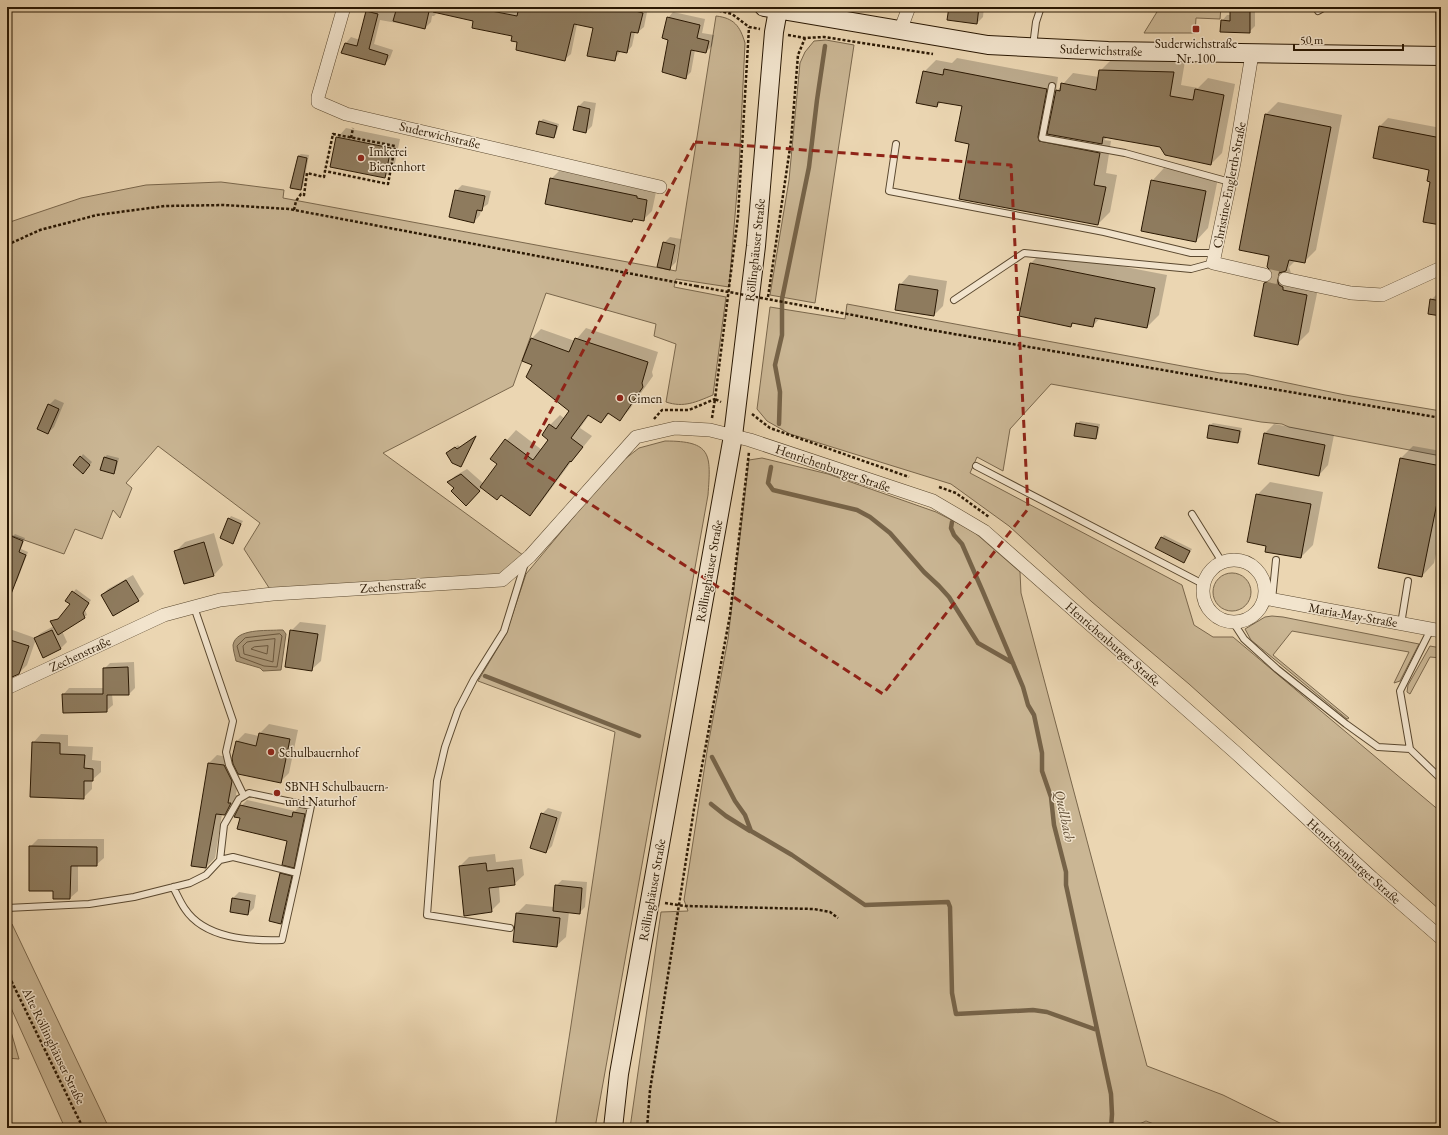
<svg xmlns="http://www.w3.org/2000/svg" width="1448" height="1135" font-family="'EB Garamond',serif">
<rect width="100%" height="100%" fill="#ebd6b2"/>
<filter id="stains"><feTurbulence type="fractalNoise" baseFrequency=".005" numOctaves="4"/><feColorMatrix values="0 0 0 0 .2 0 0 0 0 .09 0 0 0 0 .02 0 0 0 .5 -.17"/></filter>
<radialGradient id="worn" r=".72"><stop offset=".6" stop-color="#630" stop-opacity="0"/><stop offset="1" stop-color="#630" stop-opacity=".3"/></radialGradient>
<path fill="#cab694" stroke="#7a674c" d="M1160,7H1221L1220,19L1196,18L1195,33H1144Z
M716,16C734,18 740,26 745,43L739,168L729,287L676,279L674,287L726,297L713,395C696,402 684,408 666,402L676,344L654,336L656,324L546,293L513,386L383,453L527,558L502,580L273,594L244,549L260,523L158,446L126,483L132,488L120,518L113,510L102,539L75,529L64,554L7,534V223L81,198L146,185L221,182L284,190L283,198L676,271Z
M826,40L854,45L815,303L770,295L789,180L800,63L805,52L814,41Z
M847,304L1220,373L1245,374L1345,395L1441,411V456L1289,427L1282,424L1261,422L1051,384L1010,429L1003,471L977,457L970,473L1182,585L1194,625L1213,637H1233L1441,812V911L1189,684L1092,602L1009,526L951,484L790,434L767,421L757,409L770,307L845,319Z
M665,441C712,441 711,454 708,495L595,1128H555C576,996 595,864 615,732L478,681L506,634L526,574L616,466L639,448Z
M762,458L828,474L936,512L973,531L1020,572L1021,593L1147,1066L1223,1095L1290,1128H1164L1146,1121L1131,1128H630L661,912L688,911L684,900L708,745L728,639L749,460Z
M1213 592a19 19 0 1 1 38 0a19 19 0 1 1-38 0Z
M1272,616L1283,617L1419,644L1400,681L1394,683L1409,652L1292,631L1273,655L1349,718L1347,719L1251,640L1245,629L1265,617Z
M1430,646L1441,648V658L1430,657L1410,694L1407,692L1408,685Z
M12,924L109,1128H65L7,999V926Z
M7,1018L19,1059L7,1058Z"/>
<path fill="#a99576" stroke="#766348" d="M279,630H283L286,634L281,670L263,671L260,668L236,661C235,656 233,650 233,645C236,628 267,631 279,630Z"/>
<path fill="#0003" d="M368,7H648L644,27L638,32H635L632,46L627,52L621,51L614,60L594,27L577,24L571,54L565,59L518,41L513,36L475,20L438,12L434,16H432L431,22L425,28L380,20L374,44L393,50L390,58L385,64L343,53L346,43L351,37L360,40Z
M950,7H984L983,17L977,23Z
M1231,7H1255V26L1249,32L1222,21L1227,15H1231Z
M673,12L705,19L702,33L714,35L712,46L706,52L695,50L691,72L686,77L669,39L668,18Z
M957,58L1058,77L1056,92L1073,73L1099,77L1100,71L1112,59L1185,61L1181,85L1198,88L1208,78L1235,84L1222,153L1211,164L1160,146L1108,137L1104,140L1111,141L1106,173L1117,175L1110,212L1098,224L970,143L964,105L942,101L937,106L924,72L936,60L952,63Z
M584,101L596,103L592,126L586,132L578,107Z
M1278,102L1342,115L1316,250L1304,262L1296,260L1289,267L1291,273L1319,284L1309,332L1297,344L1265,283L1273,275L1270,255L1240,249L1266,114Z
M1388,118L1441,128V224L1431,169L1374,158L1380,126Z
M543,119L559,124L556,134L554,137L540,122Z
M346,128L400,139L394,168L385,177L337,138Z
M301,154L309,155L303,187L300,189L298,156Z
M1164,168L1218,178L1208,228L1196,241L1152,181Z
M560,170L656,192L652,211L643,220L634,218L632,221L551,179Z
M462,185L491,191L488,204L481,209L480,215L474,222L456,191Z
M670,237L681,239L676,262L670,268L664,243Z
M1043,251L1167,275L1159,315L1147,327L1100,318L1093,326L1074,322L1071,326L1031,263Z
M909,275L947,281L943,306L934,315L900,285Z
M1436,295L1441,296V315L1431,300Z
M586,328L658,352L652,372L653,376L629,410L619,420L610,413L601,422L590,414L580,428L592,436L571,462L539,505L529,515L502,494L482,488L466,505L455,488L449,482L455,476L467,469L484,484L498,464L491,458L516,430L542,450L550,439V425L560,415L565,419L571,411L534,364L531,339L541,329L575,341Z
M55,399L64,403L54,427L48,433L49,405Z
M1080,421L1100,424L1098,435L1095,438L1077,424Z
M1213,423L1242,428L1240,439L1238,442L1210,425Z
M1274,424L1334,435L1328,465L1319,475L1265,433Z
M477,435L461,466L447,453L458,445L460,447Z
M1413,446L1441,451V531L1434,563L1422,576L1379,567L1401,458Z
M83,454L92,462L86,470L81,457Z
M107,455L119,458L116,470L113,473L105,457Z
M1270,482L1323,492L1313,545L1301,557L1267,545L1257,495Z
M231,516L243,521L232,542L229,519Z
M214,533L223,565L214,575L185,583L176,551L185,542Z
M15,534L25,538L21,549L28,552L17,581L14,583L7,581V572L14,553L7,550V535L12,537Z
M1164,535L1192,549L1184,562L1162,538Z
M133,575L144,594L138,600L102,595L108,589Z
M76,589L91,600L85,610L87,615L62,631L67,642L61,648L43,656L36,639L27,665L19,673L7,674V628L35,638L41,633L54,626L52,621L61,617L71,604L67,600Z
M300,622L326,625L321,661L311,670L291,631Z
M134,662L135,688L129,694H112L113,705L106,711L63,695L69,688H104V669L110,663Z
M269,724L298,730L289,773L280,782L239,773L236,795H238L232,806L224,814H222L215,858L206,867L209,763L217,755L233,758L236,742L245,733L259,736L260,733Z
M41,734L68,735V746L93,747L92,760L101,761V772L92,780V789L83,798L33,743Z
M247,800L295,811L300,806L310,808L299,860L293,866L288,840L241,817V806Z
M548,808L562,812L552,846L546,852L542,814Z
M38,839H104V858L96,865H78V891L70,898L54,890L30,847Z
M495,854L496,862L522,859L524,875L514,884L499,886L500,902L491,911L460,866L469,857Z
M287,868L297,870L287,917L281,923V874Z
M562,880L587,882L585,907L579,913L569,912L566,937L556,946L517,913L526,904L554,907L556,886Z
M239,892L256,895L254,908L248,914L233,898Z"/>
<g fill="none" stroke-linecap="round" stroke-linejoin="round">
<path stroke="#6a563c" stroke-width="1" d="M280,634L282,636L277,667L264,666L240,657L237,646L245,638Z
M275,639L273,662L244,654L243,646L247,642L253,641Z
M268,646L267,654L251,649L254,647Z"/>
<path stroke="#766348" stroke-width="4.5" d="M779,424L780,392L775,365L782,335V299L809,167L817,100L825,46
M771,467L768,483L773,490L857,510L870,517L890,533L924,572L939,586L949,597L978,643L1013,663
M952,522L951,528L954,535L962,544L983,592L1023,687L1028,705L1034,715L1042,753V771L1051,797L1054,825L1066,872V885L1111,1094L1112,1114L1111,1128
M485,676L639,736
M712,757L735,801L745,815L751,831L792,855L865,905L948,902L950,907L952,993L956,1014L1033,1010L1047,1012L1097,1030
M711,804L726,816L750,831"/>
</g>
<path fill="#8e7b5e" stroke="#2a1803" d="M397,7H430L425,29L393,21Z
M434,7H471L517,16L519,7H620L643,13L638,33L631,32L627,53L617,51L615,61L587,56L593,28L574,24L565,61L516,50L517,42L511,41L512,36L472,28L473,21L433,12Z
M949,7H979L977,24L947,20Z
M1230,7H1250V33L1220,32L1221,20L1230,21Z
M366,11L378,14L369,49L388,55L385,65L341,53L345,43L357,46Z
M667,17L700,25L697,38L709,41L706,53L691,50L686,79L662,72L668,40L662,38Z
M944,69L1047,89L1038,137L1039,141L1100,153L1094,185L1106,187L1098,225L959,199L969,144L955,141L962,106L938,102L937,107L916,103L923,71L943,75Z
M1099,70L1174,72L1170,96L1193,100L1195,89L1224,95L1211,165L1165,155L1160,147L1103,137L1102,144L1047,134L1056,90L1060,91L1061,83L1096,90Z
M578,106L590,109L586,133L573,130Z
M1265,114L1331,127L1305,263L1289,260L1286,271L1279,273L1277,278L1279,285L1283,287V290L1307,295L1298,345L1254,336L1264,283L1271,280L1273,273L1267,267L1269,256L1239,250Z
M539,121L557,126L554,138L536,134Z
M1379,126L1441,138V225L1423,222L1430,182L1427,181L1429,170L1373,158Z
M336,137L391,148L385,178L330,167Z
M298,156L307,158L301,190L290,188Z
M550,178L637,196V198L647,200L644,221L633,219L632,222L545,204Z
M1151,180L1206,191L1196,242L1141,231Z
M455,190L485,196L482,211L477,210L474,223L449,217Z
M663,242L675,245L670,270L657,267Z
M1030,263L1155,288L1147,328L1095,318L1093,327L1072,323L1071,327L1019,316Z
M899,284L938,290L934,316L895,310Z
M1430,299L1441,301V316L1428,314Z
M531,338L569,352L575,338L648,362L642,383L643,387L620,421L608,413L601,423L588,415L571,438L583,447L571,462L570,461L530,516L501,495L497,500L480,487L497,464L490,459L505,439L533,460L548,440L542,435L549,424L556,429L569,411L526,377L532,365L522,361Z
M48,404L59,409L48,434L37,429Z
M1076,423L1098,427L1096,439L1074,436Z
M1209,425L1240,431L1238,443L1207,438Z
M1264,433L1325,445L1319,476L1258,464Z
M476,436L461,467L452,463L446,453L455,447L457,449Z
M80,456L90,465L83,474L73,465Z
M104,457L117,461L114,474L100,470Z
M1400,458L1441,466V504L1437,503L1422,577L1378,568Z
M461,474L480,491L466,506L451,491L454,488L447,482Z
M1256,494L1311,504L1301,558L1265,552L1266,546L1247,542Z
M228,518L241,524L233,544L220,538Z
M11,536L23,541L19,552L26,555L8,602L7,539L10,540Z
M1161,537L1190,551L1184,563L1155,548Z
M204,542L214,576L184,584L174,551Z
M126,580L139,601L113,616L101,595Z
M72,591L89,603L83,613L85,618L58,635L50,621L58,619L70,604L65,601Z
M52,630L61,649L43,658L34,638Z
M290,630L318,634L312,671L285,667Z
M7,639L29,646L19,674L12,677L7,675Z
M128,667L129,695H107V712L63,713L62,694H103V668Z
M259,733L290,739L281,783L238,774L233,764L232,758L236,741L256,746Z
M32,742L60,743V754L85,755L84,768L93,769V781H84V799L30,797Z
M208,763L224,765L232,781L228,803H231L225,815L216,814L206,868L191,866Z
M240,805L292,817L293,812L305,814L294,868L282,865L287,841L237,829L240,818L234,817Z
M541,813L557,818L546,853L530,848Z
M29,846L97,847V866H71L70,899H53V891H29Z
M486,863L487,871L513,868L515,885L489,888L492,912L464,916L459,866Z
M280,873L292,876L281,924L269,921Z
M555,885L582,888L580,914L553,911Z
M232,898L250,901L248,915L230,912Z
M516,913L560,918L557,947L513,942Z"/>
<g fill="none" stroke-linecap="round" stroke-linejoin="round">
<path stroke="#c4b08f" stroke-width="13" stroke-dasharray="13 6" stroke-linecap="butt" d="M1265,275L1285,279"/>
<g stroke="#5a482f" stroke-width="8">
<path id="lane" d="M1439,7L1440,55
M1318,11L1325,7
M1033,46L1036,22L1041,7
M1052,86L1042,138L1125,153L1230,182
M896,144L889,191L1104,232L1191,253H1215
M954,300L1024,253L1191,269L1213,263
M976,466L1203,584
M1192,514L1222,562
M1272,600L1276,560
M194,607L233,721L226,752L229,765L244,796
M1233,622L1244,639L1277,669L1346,724L1378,747L1410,749L1441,779
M1401,624L1408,581
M1410,749L1400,691L1431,629
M173,887C177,894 180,902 185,909C205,939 250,941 282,940L297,873
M7,908L89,904L134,897L190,883L206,875L220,860L224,825L239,799L249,793L311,806L297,873L233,857L220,860
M510,928L427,915L437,781L445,747L458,710L474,679L504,631L525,563"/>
</g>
<g stroke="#5a482f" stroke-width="14">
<path id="street" d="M344,7L318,97V102L346,114L660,187
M900,31L909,7
M1252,54L1234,163L1213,263L1265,275
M1285,279L1351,293L1382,295L1441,268
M1203 591a31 31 0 1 1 62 0a31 31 0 1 1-62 0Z
M1264,598L1441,631
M7,688L164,615L220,600L273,594L502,580L530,556L636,437L675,428L710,430L750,440L933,501L984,531L1235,752L1372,878L1441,938"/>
</g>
<g stroke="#2a1803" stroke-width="20">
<path id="secondary" d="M764,7L988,45L1108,51L1441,56
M613,1128L619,1074L733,436L756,246L774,32L778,10"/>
</g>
<path stroke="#2a1803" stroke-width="2.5" stroke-dasharray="3 2" stroke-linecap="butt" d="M704,7L732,14L749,27L760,29
M788,35L805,38L824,37L933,54
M351,138L353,128
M294,210L296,201L301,194L304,195L307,173L324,177L325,171L388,184L395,146L333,134L325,171
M7,245L40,230L97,215L165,206L224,205L289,209L696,286
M768,297L791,141L798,55L805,38
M816,308L931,330L1441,418
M752,414L770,428L909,477
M712,418L715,399L721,402
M654,419L662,410H689L715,399L738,216L749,27
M939,487L956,493L989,517
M665,903L685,906L814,909L830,912L838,918
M7,972L83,1128
M647,1128L650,1090L694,809L730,615L749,452"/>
<use href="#lane" stroke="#f2e4cd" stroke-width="6"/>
<use href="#street" stroke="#f2e4cd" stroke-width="13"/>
<use href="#secondary" stroke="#f2e4cd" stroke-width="18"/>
<path stroke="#2a1803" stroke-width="2.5" stroke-dasharray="3 2" stroke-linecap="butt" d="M696,286L816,308"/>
</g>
<path fill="none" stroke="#8f2418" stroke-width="3" stroke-dasharray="8 5" stroke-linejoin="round" d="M695,142L1011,165L1028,509L883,694L524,461Z"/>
<g fill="#8f2418" stroke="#f2e4cd" stroke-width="1.5">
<rect x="1192" y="25" width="8" height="8" rx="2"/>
<circle cx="361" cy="158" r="4"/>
<circle cx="620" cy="398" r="4"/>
<circle cx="271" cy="752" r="4"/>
<circle cx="277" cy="793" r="4"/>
</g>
<g text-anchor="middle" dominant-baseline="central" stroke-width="3" stroke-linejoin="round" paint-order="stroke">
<g font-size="13" fill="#2a1803" stroke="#f2e4cd" text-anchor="start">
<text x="1196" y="43" text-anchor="middle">Suderwichstraße<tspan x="1196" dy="15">Nr. 100</tspan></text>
<text x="369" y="151">Imkerei<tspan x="369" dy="15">Bienenhort</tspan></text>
<text x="628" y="398">Cimen</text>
<text x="279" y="752">Schulbauernhof</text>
<text x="285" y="786">SBNH Schulbauern-<tspan x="285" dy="15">und Naturhof</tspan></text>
</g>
<g font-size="13" fill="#2a1803" stroke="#f2e4cd">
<text transform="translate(1101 50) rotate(2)">Suderwichstraße</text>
<text transform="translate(440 135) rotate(13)">Suderwichstraße</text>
<text transform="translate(1229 185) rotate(-79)">Christine-Englerth-Straße</text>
<text transform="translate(755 250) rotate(-84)">Röllinghäuser Straße</text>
<text transform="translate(833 468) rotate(19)">Henrichenburger Straße</text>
<text transform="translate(709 571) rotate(-80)">Röllinghäuser Straße</text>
<text transform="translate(393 586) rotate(-4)">Zechenstraße</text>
<text transform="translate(1353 615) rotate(10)">Maria-May-Straße</text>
<text transform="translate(1113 644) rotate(41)">Henrichenburger Straße</text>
<text transform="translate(80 654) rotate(-25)">Zechenstraße</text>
<text transform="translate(1354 861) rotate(42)">Henrichenburger Straße</text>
<text transform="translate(652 890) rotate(-80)">Röllinghäuser Straße</text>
<text transform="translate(54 1046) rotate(64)">Alte Röllinghäuser Straße</text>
</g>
<g font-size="14" font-style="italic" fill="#5d4a31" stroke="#f2e4cd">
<text transform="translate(1065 816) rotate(78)">Quellbach</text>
</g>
</g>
<rect width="1448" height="1135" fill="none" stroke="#ebd6b2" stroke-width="24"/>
<rect x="8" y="8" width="1432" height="1119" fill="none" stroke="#2a1803" stroke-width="2"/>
<rect x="12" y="12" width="1424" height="1111" fill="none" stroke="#2a1803"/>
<path d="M1294 44v6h109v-6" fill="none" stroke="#2a1803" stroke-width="2"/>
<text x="1300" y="44" font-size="12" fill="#2a1803" stroke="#f2e4cd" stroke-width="3" paint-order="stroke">50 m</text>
<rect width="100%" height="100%" filter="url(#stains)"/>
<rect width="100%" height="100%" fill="url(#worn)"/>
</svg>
